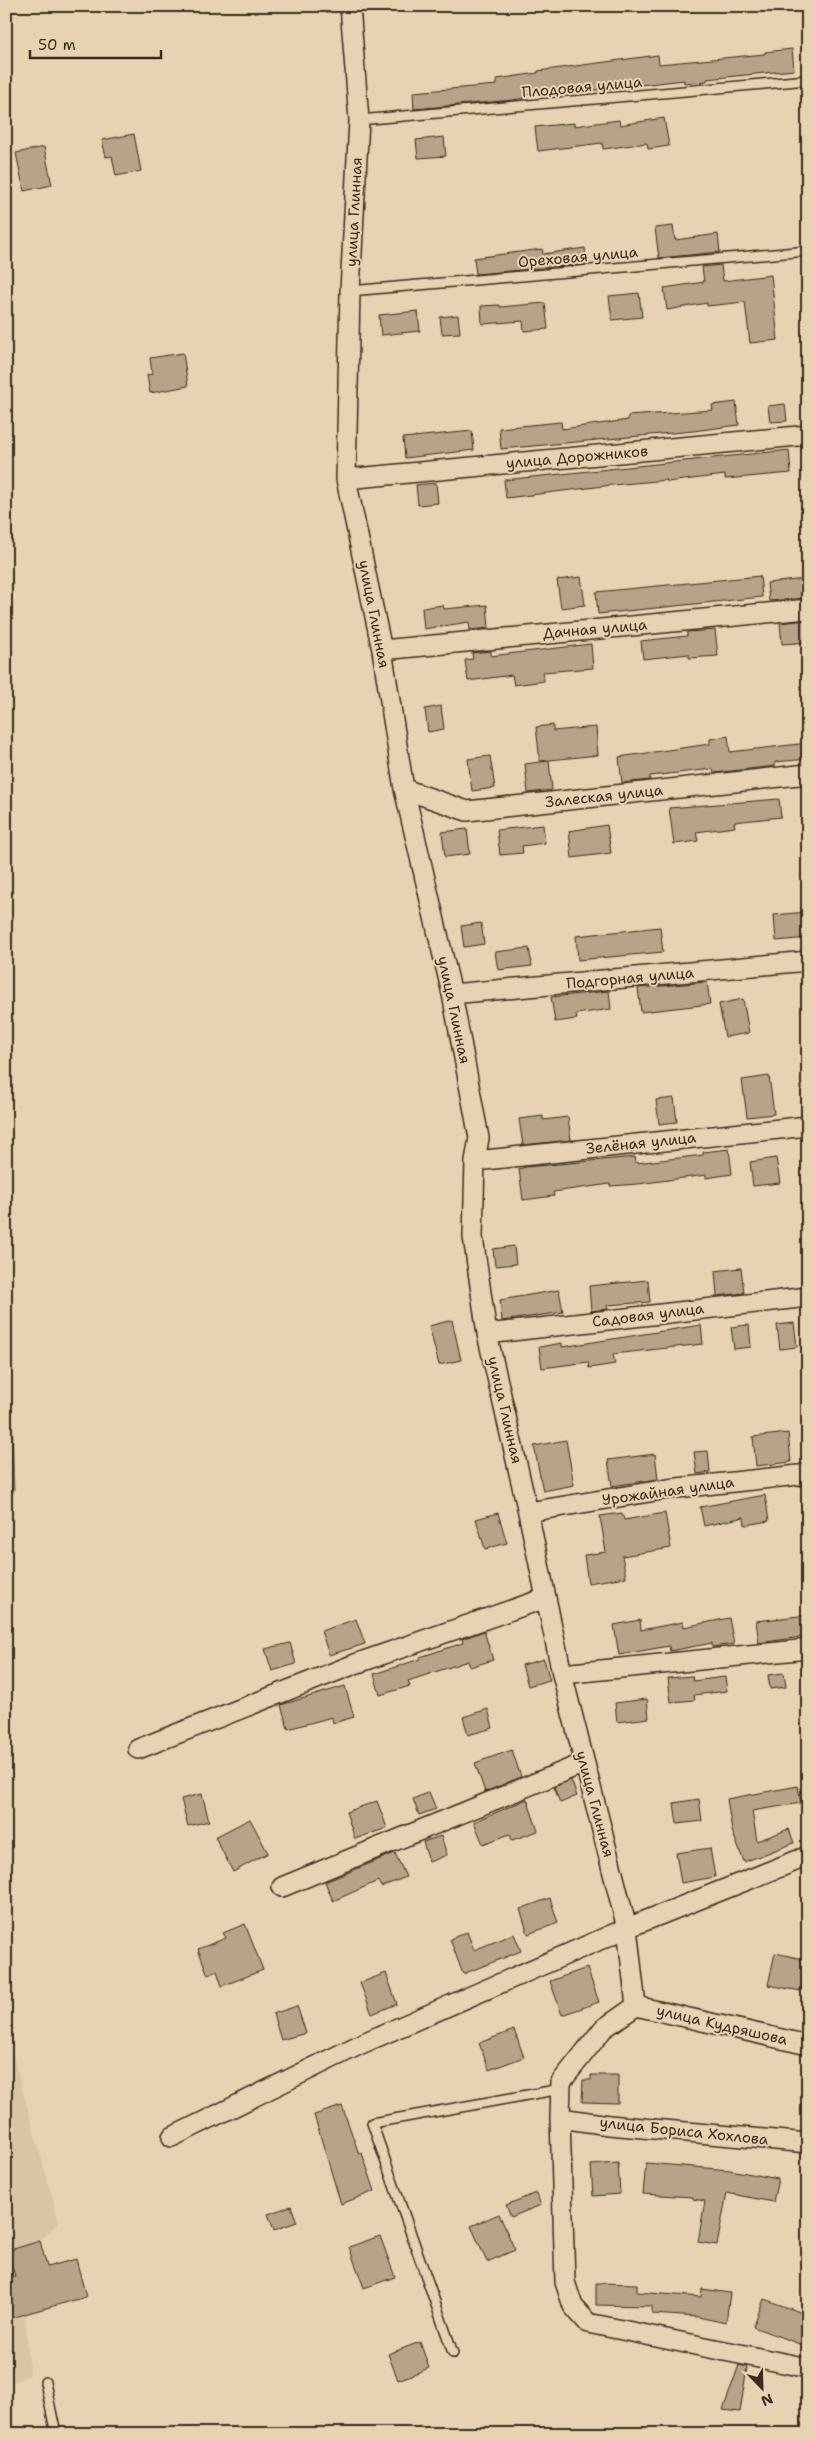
<svg xmlns="http://www.w3.org/2000/svg" width="814" height="2440" font-family="'Shantell Sans',sans-serif">
<rect width="100%" height="100%" fill="#e7d3b1"/>
<filter id="ink" filterUnits="userSpaceOnUse"><feTurbulence type="fractalNoise" baseFrequency=".02" numOctaves="2"/><feDisplacementMap in="SourceGraphic" scale="10" xChannelSelector="R" yChannelSelector="G"/><feConvolveMatrix kernelMatrix="1 2 1 2 8 2 1 2 1" color-interpolation-filters="sRGB"/></filter>
<g filter="url(#ink)">
<path fill="#d9c5a5" d="M6,2030L59,2222L21,2259L30,2375L6,2385Z"/>
<path fill="#a39077" stroke="#796753" d="M6,1355L10,1366L14,1490L6,1507Z"/>
<path fill="#b7a488" stroke="#3b2a1e" d="M792,49L794,70L707,79V81L684,83V80L579,92V88L524,95L525,98L513,100L414,109L413,92L497,85V79L538,73V71L658,55L659,64L765,54V52Z
M664,118L669,146L648,149L647,143L603,149L602,143L538,151L535,127L574,123V126L619,120L620,125Z
M134,134L141,171L116,176L112,156L106,157L102,140Z
M444,137L446,156L418,158L416,140Z
M44,147L52,185L24,191L16,153Z
M673,226L675,240L718,234L720,252L659,258L655,228Z
M585,248L587,264L476,274L474,258L542,249L543,254Z
M721,265L723,281L771,275L778,340L750,343L745,302L707,306V303L667,310L664,288L704,282L702,267Z
M639,293L642,317L612,320L609,296Z
M545,303L548,329L524,331L523,321L482,324L481,306L500,305V307Z
M418,311L420,331L381,335L379,315Z
M458,315L460,333L442,334L440,317Z
M183,353L188,386L150,393L147,375L152,374L150,358Z
M736,402L739,425L693,431L501,449L499,428L561,422L562,429L628,420V416L713,410L712,405Z
M785,404L787,421L770,422L768,406Z
M472,431L474,450L405,458L403,438Z
M789,450L791,473L725,479V475L667,482V480L612,485L506,498L504,480Z
M436,483L438,503L418,505L416,485Z
M760,576L762,597L598,614L596,592Z
M581,577L585,605L561,608L557,580Z
M806,579L808,598L769,601L767,583Z
M443,605L444,609L487,605L489,628L470,630L469,622L424,629L422,608Z
M807,620L808,642L782,644L780,623Z
M715,630L718,656L689,658V654L643,659L641,641L687,636V632Z
M591,644L593,668L543,672L544,681L514,685L512,675L468,681L465,660L473,659L472,653L491,651V656Z
M441,706L444,729L428,732L425,709Z
M553,725V731L596,727L598,755L540,761L536,727Z
M728,736L730,752L808,743V759L775,762V766L714,773L713,769L650,776V780L622,783L619,757L710,744V739Z
M490,756L495,788L472,791L468,759Z
M549,761L552,790L528,793L525,764Z
M779,799L781,817L734,822L735,827L696,832L698,841L674,844L669,808Z
M543,825L545,843L522,846L523,853L500,855L497,830Z
M607,825L611,853L572,858L569,831Z
M467,829L470,854L445,857L442,832Z
M806,912L808,938L776,941L774,915Z
M481,923L484,944L464,947L461,926Z
M660,927L663,952L578,960L576,936Z
M529,948L532,966L498,970L495,952Z
M707,982L710,1004L641,1012L638,988Z
M609,991L611,1009L576,1014L577,1019L555,1022L551,997Z
M743,999L749,1033L725,1037L719,1004Z
M769,1076L774,1114L747,1117L742,1080Z
M674,1098L677,1122L659,1124L656,1100Z
M543,1116V1120L568,1117L571,1140L523,1145L519,1119Z
M729,1149L732,1174L706,1178V1175L638,1184L610,1186V1184L553,1192L554,1196L523,1200L519,1169L526,1167L635,1157L636,1163L703,1155V1152Z
M776,1158L780,1183L753,1186L750,1162Z
M514,1246L516,1264L495,1266L493,1249Z
M741,1268L744,1293L717,1296L715,1271Z
M648,1280L650,1302L607,1305L608,1309L591,1311L589,1286Z
M559,1290L563,1312L502,1321L500,1300Z
M452,1320L461,1360L439,1365L429,1326Z
M794,1323L797,1347L780,1349L777,1325Z
M701,1325L703,1344L613,1354L615,1364L589,1368L588,1362L542,1368L539,1347L562,1343V1347Z
M749,1325L751,1347L734,1349L731,1327Z
M788,1433L791,1462L756,1466L753,1437Z
M566,1440L574,1485L543,1491L534,1446Z
M708,1451L710,1472L697,1474L694,1452Z
M655,1454L658,1479L612,1486L608,1460Z
M765,1495L769,1521L745,1525L744,1517L704,1526L700,1507Z
M498,1513L507,1543L485,1549L476,1519Z
M622,1513L624,1520L665,1513L671,1548L622,1556L626,1577L588,1583L584,1555L606,1552L600,1516Z
M808,1615V1636L759,1643L756,1621Z
M729,1618L734,1644L712,1647V1643L670,1651L669,1646L619,1655L614,1625L640,1620L641,1630L683,1622L684,1627Z
M356,1619L365,1644L329,1655L321,1631Z
M484,1631L493,1660L470,1667L468,1661L408,1681L410,1686L380,1695L374,1674L420,1659V1657L463,1643L462,1639Z
M290,1643L296,1664L272,1671L265,1649Z
M544,1659L550,1680L528,1686L522,1665Z
M784,1673L786,1687L770,1689L768,1675Z
M692,1676L693,1681L725,1677L727,1691L694,1695L695,1700L671,1702L668,1678Z
M345,1686L354,1717L333,1723L332,1717L288,1729L281,1705Z
M647,1699L649,1718L617,1722L615,1703Z
M488,1709L493,1728L468,1735L463,1717Z
M512,1750L521,1777L485,1792L475,1763Z
M571,1780L577,1796L560,1803L554,1787Z
M798,1786L801,1803L752,1811L757,1841L789,1829L794,1843L744,1862L732,1831L727,1799Z
M429,1792L436,1809L419,1815L413,1799Z
M202,1794L209,1821L188,1826L181,1799Z
M527,1799L538,1831L512,1840L510,1834L483,1844L474,1822Z
M699,1799L702,1821L677,1824L674,1803Z
M377,1801L387,1828L355,1839L346,1812Z
M250,1819L268,1853L233,1872L215,1837Z
M441,1836L447,1855L429,1862L423,1842Z
M710,1848L715,1877L681,1883L676,1853Z
M395,1853L406,1877L381,1887L378,1881L333,1901L325,1882Z
M550,1898L558,1923L528,1934L520,1909Z
M245,1924L263,1970L222,1986L217,1971L208,1975L198,1949L226,1938L223,1933Z
M467,1932L474,1950L514,1934L521,1951L463,1974L450,1939Z
M775,1953L808,1960L801,1991L768,1985Z
M587,1968L599,2002L562,2015L550,1981Z
M386,1973L397,2004L372,2014L360,1983Z
M297,2006L306,2033L281,2040L273,2014Z
M514,2030L524,2057L489,2070L479,2043Z
M591,2075H618V2103L582,2102L583,2080H591Z
M342,2106L359,2154L362,2153L375,2191L341,2204L314,2115Z
M618,2163L620,2194L593,2196L591,2165Z
M646,2163L730,2170L778,2179L773,2202L727,2193L717,2245L698,2242L705,2201L693,2199V2197L643,2194Z
M536,2193L541,2205L511,2217L506,2205Z
M291,2206L297,2222L274,2230L268,2214Z
M499,2214L515,2250L487,2262L471,2226Z
M380,2236L395,2277L364,2288L349,2247Z
M40,2241L47,2267L76,2259L86,2297L10,2318L6,2303V2278L15,2276L7,2251Z
M596,2283L637,2284V2292L701,2297L702,2289L730,2293L726,2323L698,2317L652,2314V2306L596,2305Z
M764,2299L808,2315V2347L753,2327Z
M420,2342L429,2368L398,2380L388,2354Z
M739,2365L747,2367L740,2412L723,2410Z"/>
<g fill="none" stroke-linecap="round" stroke-linejoin="round">
<g stroke="#3b2a1e" stroke-width="12">
<path id="lane" d="M359,120L808,80
M350,291L808,251
M453,2353L372,2123L561,2089
M45,2382L56,2434"/>
</g>
<g stroke="#3b2a1e" stroke-width="22">
<path id="street" d="M350,6L359,120L350,291L346,479L382,650L404,789L452,994L479,1138L475,1161L473,1237L487,1334L528,1512L562,1674L627,1928L636,2006
M346,479L808,435
M382,650L808,609
M404,789L467,811L808,774
M452,994L808,961
M475,1161L808,1126
M487,1334L808,1297
M528,1512L668,1489L808,1474
M562,1674L808,1649
M138,1749L355,1664L546,1598
M282,1887L584,1763
M636,2006L603,2029L561,2082L560,2118L565,2282L573,2306L588,2323L808,2368
M636,2006L808,2045
M560,2118L609,2125L808,2143
M172,2137L361,2044L627,1928L808,1856"/>
</g>
<use href="#lane" stroke="#e7d3b1" stroke-width="9"/>
<use href="#street" stroke="#e7d3b1" stroke-width="19"/>
</g>
</g>
<g text-anchor="middle" dominant-baseline="central" stroke-width="4" stroke-linejoin="round" paint-order="stroke">
<g font-size="15" fill="#3b2a1e" stroke="#e7d3b1">
<text transform="translate(582 87) rotate(-5)">Плодовая улица</text>
<text transform="translate(354 212) rotate(-87)">улица Глинная</text>
<text transform="translate(578 257) rotate(-5)">Ореховая улица</text>
<text transform="translate(577 457) rotate(-5)">улица Дорожников</text>
<text transform="translate(374 614) rotate(79)">улица Глинная</text>
<text transform="translate(595 629) rotate(-5)">Дачная улица</text>
<text transform="translate(604 796) rotate(-6)">Залеская улица</text>
<text transform="translate(630 978) rotate(-5)">Подгорная улица</text>
<text transform="translate(454 1010) rotate(78)">улица Глинная</text>
<text transform="translate(641 1143) rotate(-6)">Зелёная улица</text>
<text transform="translate(648 1315) rotate(-7)">Садовая улица</text>
<text transform="translate(505 1410) rotate(77)">улица Глинная</text>
<text transform="translate(668 1491) rotate(-8)">Урожайная улица</text>
<text transform="translate(595 1804) rotate(75)">улица Глинная</text>
<text transform="translate(722 2025) rotate(13)">улица Кудряшова</text>
<text transform="translate(684 2131) rotate(6)">улица Бориса Хохлова</text>
</g>
</g>
<rect width="814" height="2440" fill="none" stroke="#e7d3b1" stroke-width="25"/>
<rect x="12" y="12" width="789" height="2415" fill="none" stroke="#3b2a1e" stroke-width="2" filter="url(#ink)"/>
<g transform="translate(762 2388) rotate(157)" stroke="#e7d3b1" stroke-width="4" paint-order="stroke">
<path d="M0-4L9 19L0 12L-9 19Z" fill="#3b2a1e"/>
<text y="-8" font-size="14" font-weight="bold" text-anchor="middle" fill="#3b2a1e">N</text>
</g>
<path d="M30 50v8h131v-8" fill="none" stroke="#3b2a1e" stroke-width="2.5"/>
<text x="38" y="50" font-size="15" fill="#3b2a1e" stroke="#e7d3b1" stroke-width="4" paint-order="stroke">50 m</text>
</svg>
